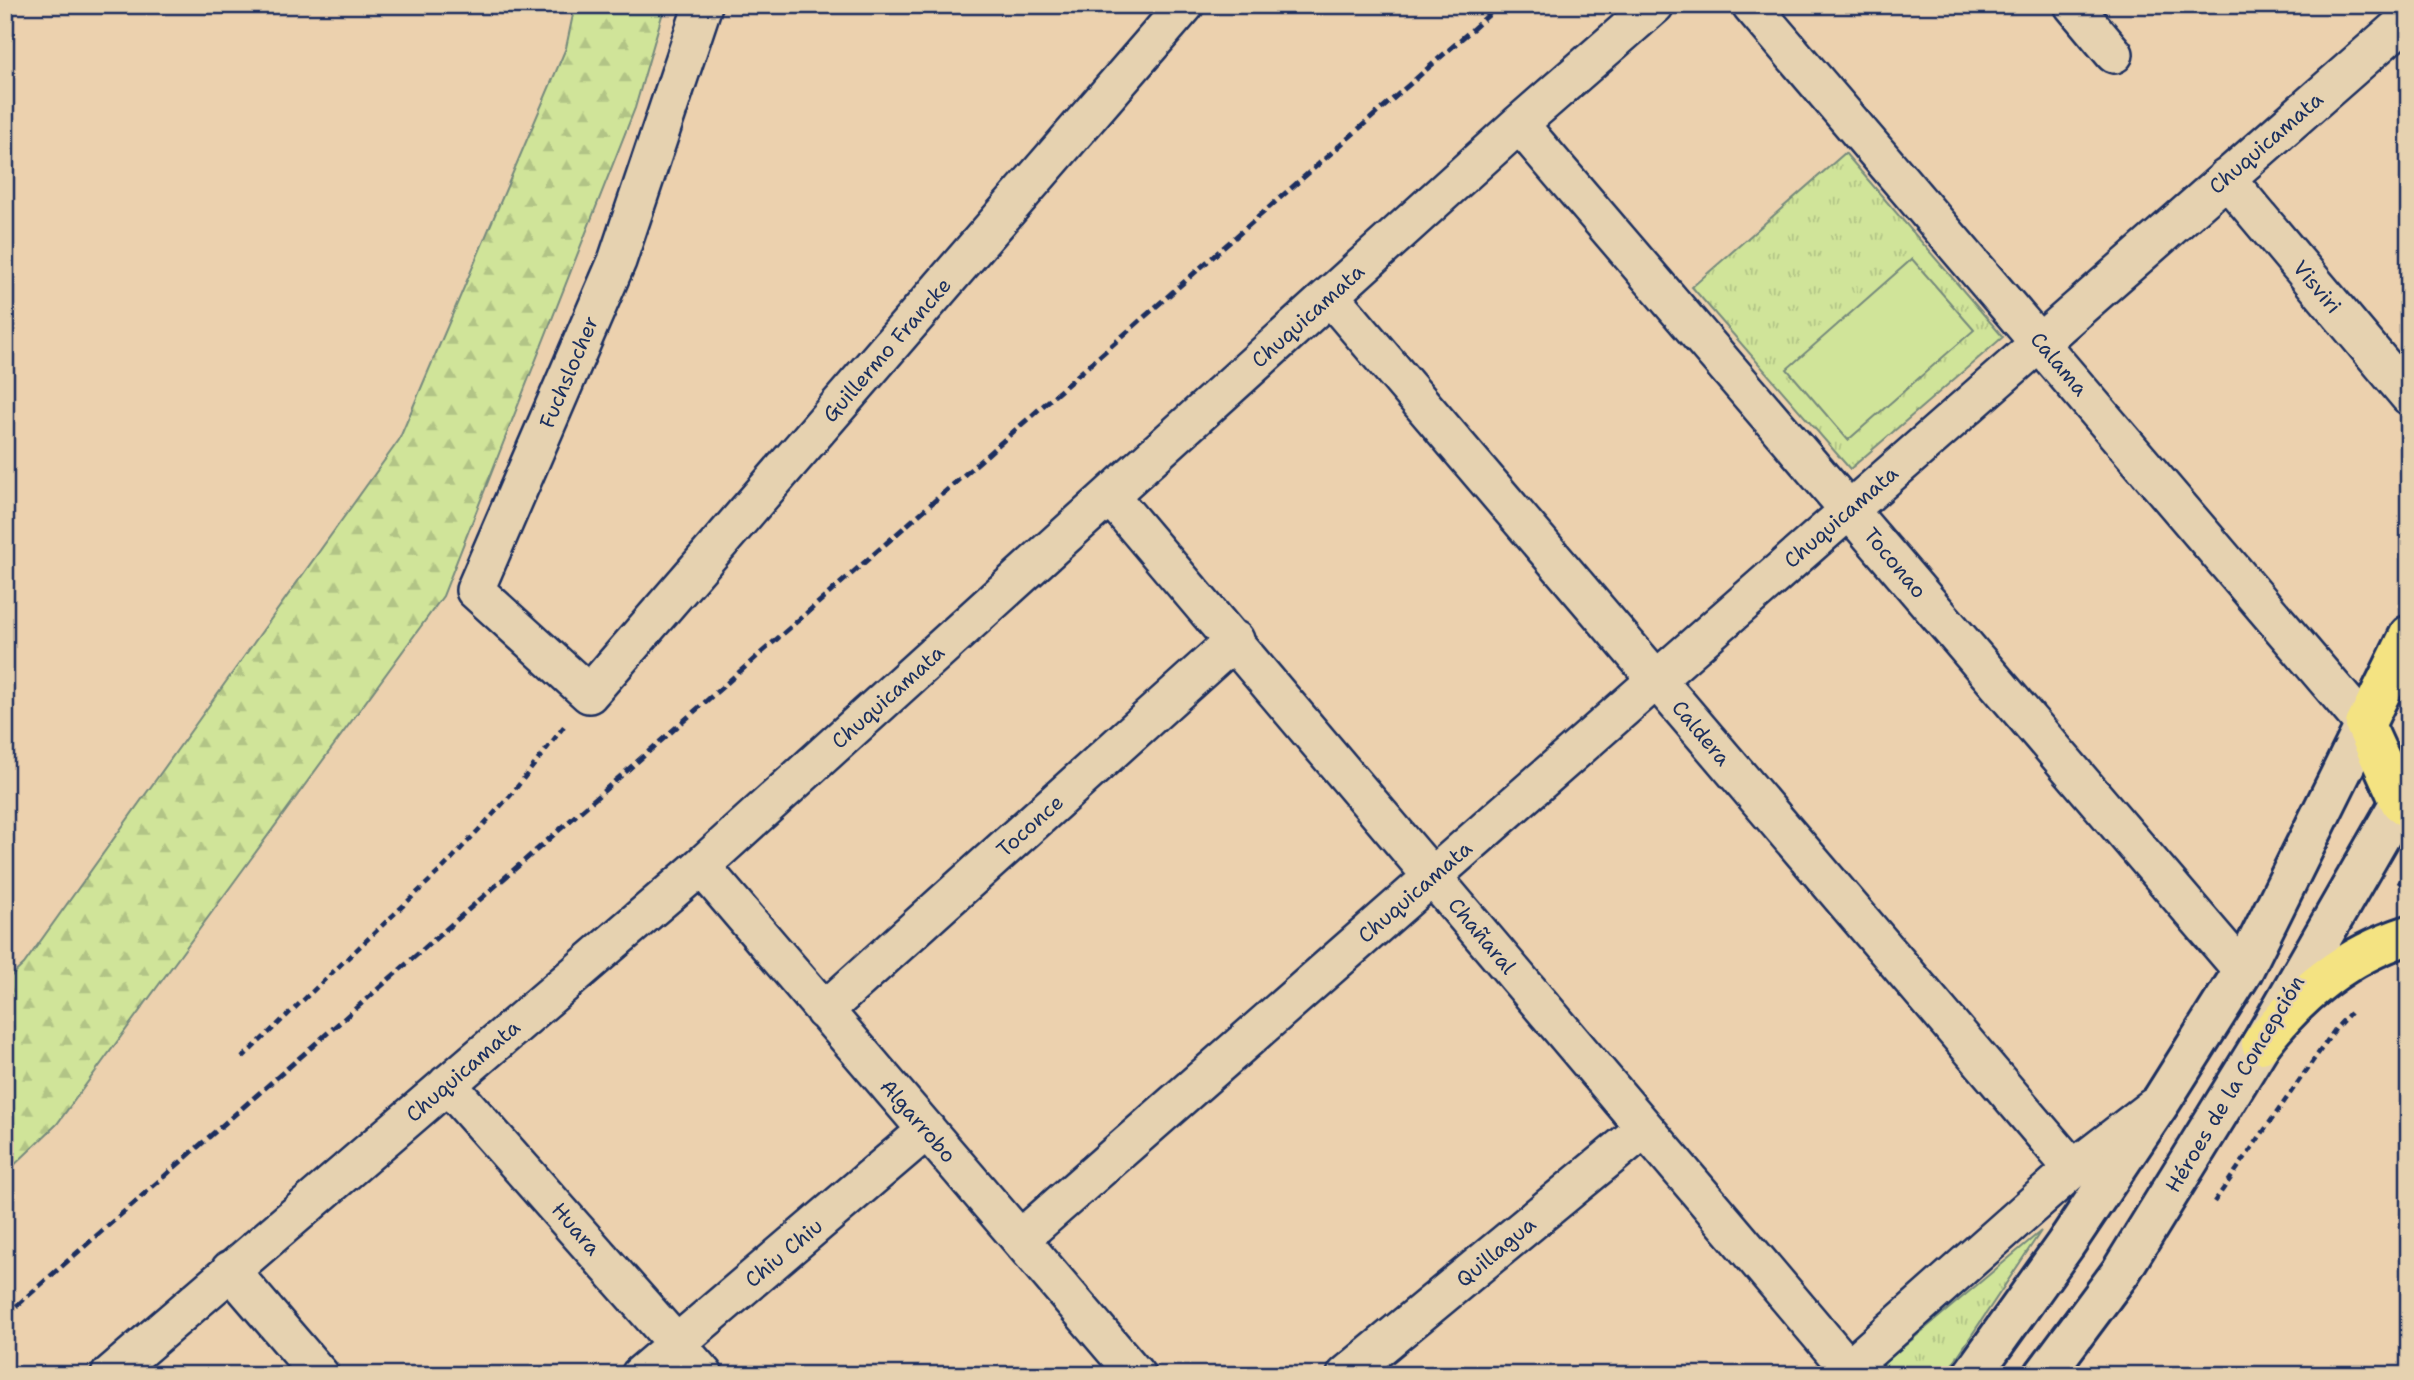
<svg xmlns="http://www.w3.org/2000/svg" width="2414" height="1380" font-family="'Shantell Sans',sans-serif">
<defs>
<pattern id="grass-tufts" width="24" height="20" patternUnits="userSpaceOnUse" patternTransform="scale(1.75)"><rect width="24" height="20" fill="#d0e499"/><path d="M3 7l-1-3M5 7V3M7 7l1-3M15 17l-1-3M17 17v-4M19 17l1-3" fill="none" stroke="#b2c486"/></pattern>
<pattern id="forest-firs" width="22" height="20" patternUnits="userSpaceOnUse" patternTransform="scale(1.75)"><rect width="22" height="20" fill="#d0e499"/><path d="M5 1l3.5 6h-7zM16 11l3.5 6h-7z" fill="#b2c486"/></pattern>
</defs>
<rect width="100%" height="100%" fill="#ecd1ae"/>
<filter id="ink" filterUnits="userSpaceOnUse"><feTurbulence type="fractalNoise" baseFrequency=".0143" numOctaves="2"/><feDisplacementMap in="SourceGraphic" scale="14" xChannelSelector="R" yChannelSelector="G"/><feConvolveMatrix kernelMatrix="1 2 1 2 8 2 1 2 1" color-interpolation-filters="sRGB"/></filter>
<g filter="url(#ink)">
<path fill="url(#grass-tufts)" stroke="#768a7c" stroke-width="2" d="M1845,153L2003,337L1850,469L1692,287Z
M2041,1231L1945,1375H1870Z"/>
<path fill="url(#forest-firs)" stroke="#768a7c" stroke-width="2" d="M575,5H665L635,108L443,596L57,1124L5,1174V982L24,964L399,440L566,48Z"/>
<path fill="#d0e499" stroke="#768a7c" stroke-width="2" d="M1912,259L1974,330L1848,440L1787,369Z"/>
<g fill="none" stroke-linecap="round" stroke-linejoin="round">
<g stroke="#1b2f5e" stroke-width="42">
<path id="minor" d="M703,5L617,261L475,590L589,694L1185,5
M1751,5L2365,725
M2073,5L2114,54
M1519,124L2243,971
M2226,178L2409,396
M1330,296L2073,1169
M1110,496L1854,1375
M701,866L1136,1375
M824,1011L1235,640
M447,1084L704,1375
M1020,1239L2409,18
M230,1270L320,1375
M110,1375L701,866L1519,124L1655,5
M640,1375L927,1130
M1346,1375L1645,1128
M1841,1375L2073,1169L2153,1107"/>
</g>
<g stroke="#1b2f5e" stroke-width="44">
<path id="tertiary" d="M1972,1375L2065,1245L2162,1100L2243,971L2365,725
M2044,1375L2120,1273L2261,1044L2400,802"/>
</g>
<g stroke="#1b2f5e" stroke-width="44">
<path id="primary" d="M2365,725L2409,635
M2365,725L2400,802L2409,809
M2261,1044C2300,993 2346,955 2409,935"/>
</g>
<path stroke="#1b2f5e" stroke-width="4.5" stroke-dasharray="7 5" stroke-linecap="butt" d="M2398,881L2409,888
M242,1058L445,866L510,796L565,725
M2214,1202L2336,1028L2350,1013"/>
<use href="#minor" stroke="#e6d2b0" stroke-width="37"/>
<use href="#tertiary" stroke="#e6d2b0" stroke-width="38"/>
<use href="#primary" stroke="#f4e382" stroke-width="38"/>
<path stroke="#1b2f5e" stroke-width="5" stroke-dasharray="10 5" stroke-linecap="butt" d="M5,1316L1500,5"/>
</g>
</g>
<g text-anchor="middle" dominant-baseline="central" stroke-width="5" stroke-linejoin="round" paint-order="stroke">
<g font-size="21" fill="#1b2f5e" stroke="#e6d2b0">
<text transform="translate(2266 143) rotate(-41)">Chuquicamata</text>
<text transform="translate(2317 287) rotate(50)">Visviri</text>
<text transform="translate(1308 316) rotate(-42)">Chuquicamata</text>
<text transform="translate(887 350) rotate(-49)">Guillermo Francke</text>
<text transform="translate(2059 364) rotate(50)">Calama</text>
<text transform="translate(569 372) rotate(-67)">Fuchslocher</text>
<text transform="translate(1841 517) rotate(-41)">Chuquicamata</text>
<text transform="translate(1895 563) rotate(50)">Toconao</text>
<text transform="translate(888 697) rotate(-42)">Chuquicamata</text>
<text transform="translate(1701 733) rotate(50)">Caldera</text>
<text transform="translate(1030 826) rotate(-42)">Toconce</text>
<text transform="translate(1415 892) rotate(-41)">Chuquicamata</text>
<text transform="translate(1482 936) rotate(50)">Chañaral</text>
<text transform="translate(463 1071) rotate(-41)">Chuquicamata</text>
<text transform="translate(2235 1084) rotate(-59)">Héroes de la Concepción</text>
<text transform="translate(918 1121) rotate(49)">Algarrobo</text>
<text transform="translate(576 1229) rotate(49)">Huara</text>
<text transform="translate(1496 1252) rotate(-40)">Quillagua</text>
<text transform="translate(784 1253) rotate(-40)">Chiu Chiu</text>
</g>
</g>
<rect width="2414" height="1380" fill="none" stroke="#e6d2b0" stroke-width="28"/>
<rect x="14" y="14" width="2386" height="1352" fill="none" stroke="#1b2f5e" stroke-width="2.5" filter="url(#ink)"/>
</svg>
